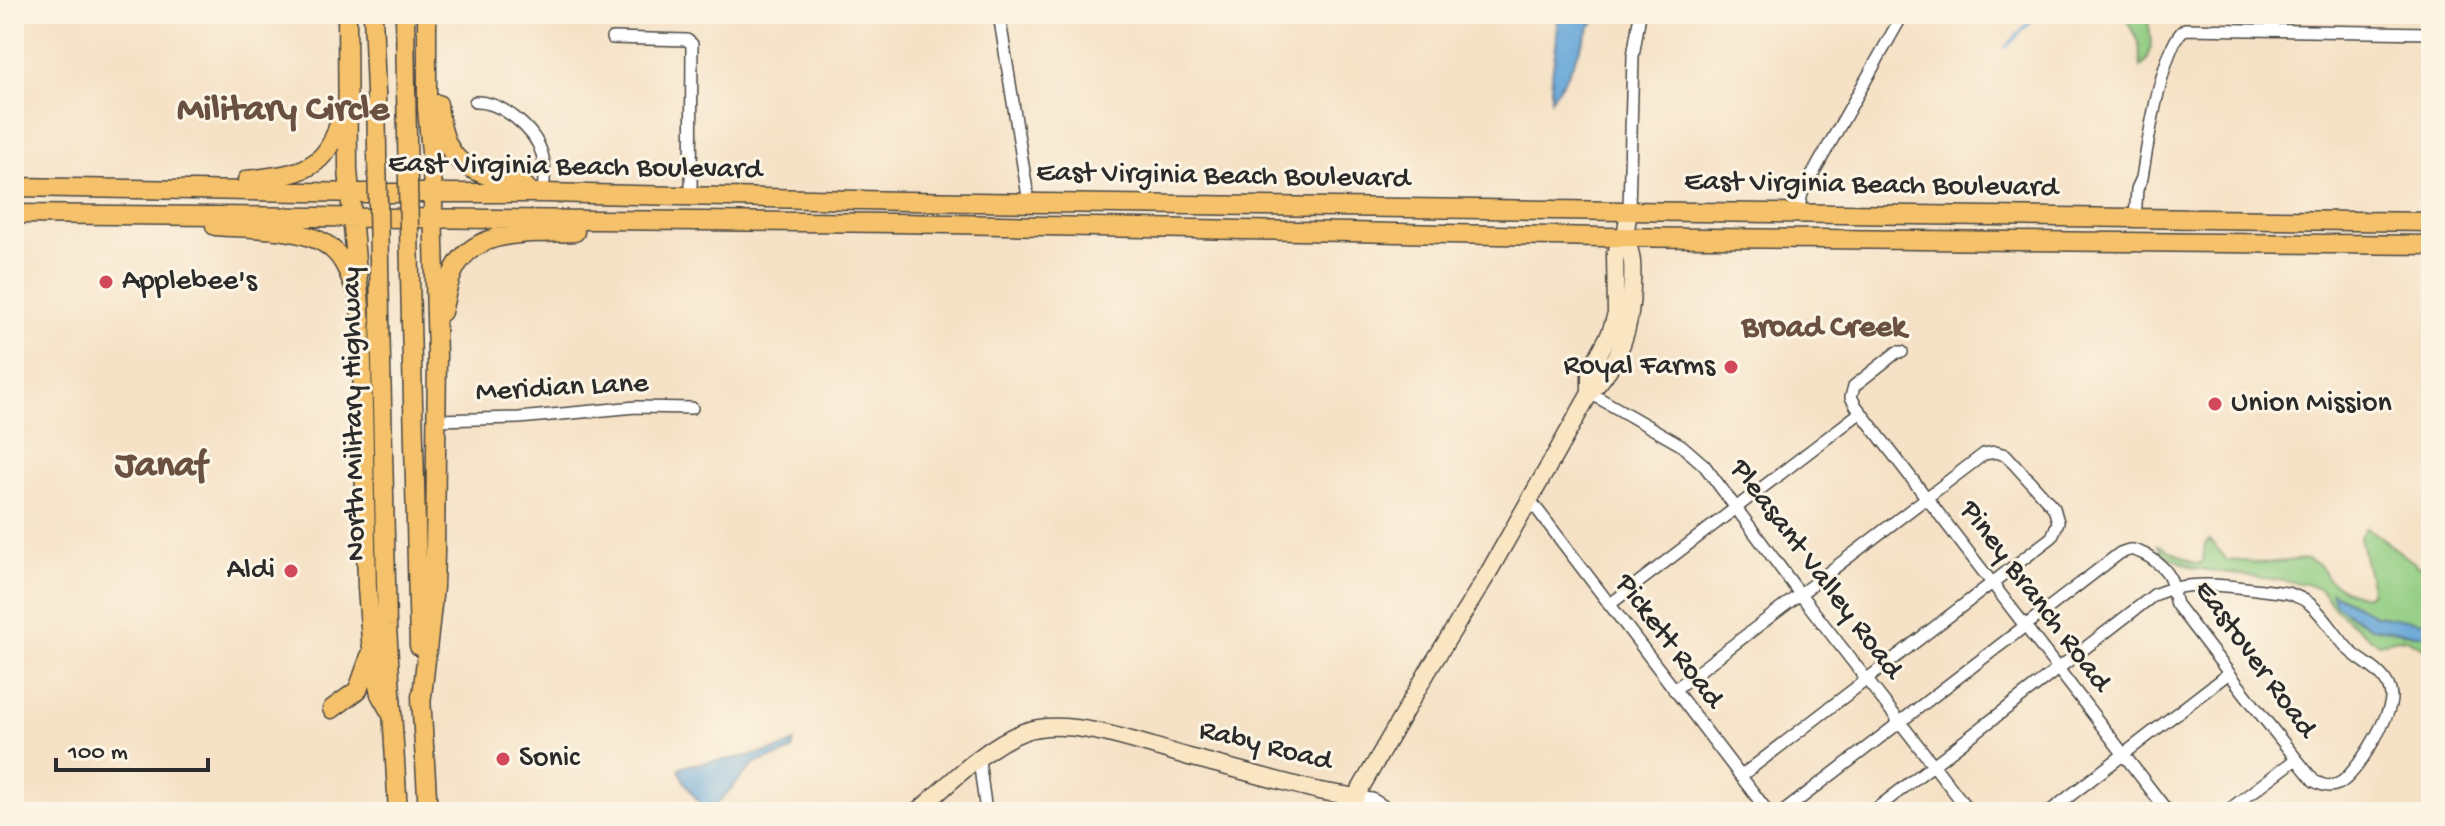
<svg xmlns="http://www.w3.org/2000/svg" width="2445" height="826" font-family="'Gochi Hand',sans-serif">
<rect width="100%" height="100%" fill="#fcf5e5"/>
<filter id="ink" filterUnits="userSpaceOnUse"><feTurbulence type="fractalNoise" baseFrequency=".0125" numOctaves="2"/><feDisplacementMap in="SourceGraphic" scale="16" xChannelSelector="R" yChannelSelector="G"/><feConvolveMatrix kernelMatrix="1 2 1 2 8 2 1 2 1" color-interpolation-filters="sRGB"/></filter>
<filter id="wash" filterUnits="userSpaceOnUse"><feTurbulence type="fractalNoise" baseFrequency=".006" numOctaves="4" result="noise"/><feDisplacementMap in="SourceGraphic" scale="32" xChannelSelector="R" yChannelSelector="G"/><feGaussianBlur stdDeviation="1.8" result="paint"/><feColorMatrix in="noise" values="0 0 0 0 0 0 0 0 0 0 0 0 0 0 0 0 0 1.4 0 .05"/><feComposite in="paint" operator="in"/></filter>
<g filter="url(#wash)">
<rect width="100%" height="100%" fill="#f5e1c5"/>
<path fill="#90cc81" stroke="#5e7c56" stroke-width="2" d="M2126,14H2147C2149,32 2157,54 2141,67L2139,42L2127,21Z
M2366,527L2431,575V623L2375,615L2338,595L2347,614L2369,627L2431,636V652L2405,638L2378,643L2370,638L2336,610L2320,589L2306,584L2194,568L2165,555L2157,544L2196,564L2203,563L2205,544L2210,540L2227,560L2266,563L2306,559L2318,564L2329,580L2345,590L2364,596L2370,593L2371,586L2360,537Z"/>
<path fill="#65a6d8" stroke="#486882" stroke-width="2" d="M1556,14H1600L1590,27L1568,74L1551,99C1549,70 1561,41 1556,14Z
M2331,592L2375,615L2431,623V636L2369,627L2336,605Z
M794,742L792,750L785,754L755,763L714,807H702L684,781L679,769L682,766L744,757L780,749Z"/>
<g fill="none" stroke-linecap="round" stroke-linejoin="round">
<path stroke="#65a6d8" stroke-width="3" d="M2006,47L2038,14"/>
</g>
</g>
<g filter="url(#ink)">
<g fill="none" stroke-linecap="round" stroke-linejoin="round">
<g stroke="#494642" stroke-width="14">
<path id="street" d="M999,14L1029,203
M612,38L687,40L692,44L691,196
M475,102C501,101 535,129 542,154C546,166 544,180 543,193
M1629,210L1633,56L1640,14
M1798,212L1802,193L1903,14
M2135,219L2137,189L2142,178C2147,148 2162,44 2185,29L2431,33
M1902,352H1897L1854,386L1851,397L1856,406L2168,812
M1590,393L1681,445L1704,465L1800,594L1970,812
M435,420L519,418L636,407L692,408
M1530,500L1768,812
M1609,605L1861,412
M1674,690L1984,454L1995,452L2006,455L2054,508L2058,522L2052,537L1741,776
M979,760L986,812
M1356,797L1372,799L1393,812
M1783,812L2120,553C2124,552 2129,549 2133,550C2146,553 2165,566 2170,578C2173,586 2173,595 2176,604L2262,716L2314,781C2322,785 2329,788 2338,784C2354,778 2393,714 2391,696C2389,673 2365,665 2350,651C2336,637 2326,617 2310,604C2303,598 2296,596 2287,593C2247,589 2192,576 2154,595L1872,812
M2049,812L2229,673
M2226,812L2296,759"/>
</g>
<g stroke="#494642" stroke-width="19">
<path id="secondary" d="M1590,393V371L1610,333L1616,314L1615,254L1625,237L1629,210
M917,812C947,786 985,746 1023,732C1068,715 1143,744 1189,757C1232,768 1275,780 1319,791L1356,797
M1347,812L1428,671L1486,577L1590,393C1620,361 1632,329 1632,285C1633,266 1633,255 1625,237"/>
</g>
<g stroke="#494642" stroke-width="21">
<path id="primary" d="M347,14L348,170L361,317L367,588L371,641L376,674L380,694L392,715
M373,14L376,93
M405,14L406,90
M438,104C444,170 471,170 526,187
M247,180C298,174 328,172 341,116
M14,187L364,193H543L906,201L2431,222
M14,214L896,223L1601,237L2431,245
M215,226C248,229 307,226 332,249C344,259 349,274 354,287
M442,312C445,300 447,287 452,275C471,226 532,234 575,232
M380,317L387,626L398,812
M411,321L419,646
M421,696L428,812
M421,705L434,587L435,554L437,356L432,164L427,108V14
M332,709L358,690L370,656"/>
</g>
<use href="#street" stroke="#fff" stroke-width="11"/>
<use href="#secondary" stroke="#fbe6c4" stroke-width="16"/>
<use href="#primary" stroke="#f5c16b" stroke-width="18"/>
<g stroke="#494642" stroke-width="21" stroke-linecap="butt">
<path id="primary-bridge" d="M406,90L411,321
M376,93L380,317"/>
</g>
<use href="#primary-bridge" stroke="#f5c16b" stroke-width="18"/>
</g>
</g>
<g fill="#d1495b" stroke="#fcf5e5" stroke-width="3">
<circle cx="106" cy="282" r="8"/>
<circle cx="1731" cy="367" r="8"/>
<circle cx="2215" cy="404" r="8"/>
<circle cx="291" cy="571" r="8"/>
<circle cx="503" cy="759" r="8"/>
</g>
<g text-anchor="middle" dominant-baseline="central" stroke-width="6" stroke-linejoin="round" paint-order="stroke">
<g font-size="30" fill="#2b2b2b" stroke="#fcf5e5">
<text transform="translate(575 168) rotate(1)">East Virginia Beach Boulevard</text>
<text transform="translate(1223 177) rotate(1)">East Virginia Beach Boulevard</text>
<text transform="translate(1871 186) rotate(1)">East Virginia Beach Boulevard</text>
<text transform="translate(562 389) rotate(-3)">Meridian Lane</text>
<text transform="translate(355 414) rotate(-91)">North Military Highway</text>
<text transform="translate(1815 570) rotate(53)">Pleasant Valley Road</text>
<text transform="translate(2034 597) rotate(53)">Piney Branch Road</text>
<text transform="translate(1668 642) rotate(53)">Pickett Road</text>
<text transform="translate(2254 660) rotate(54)">Eastover Road</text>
<text transform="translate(1265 747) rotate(14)">Raby Road</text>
</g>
<g font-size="30" fill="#2b2b2b" stroke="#fcf5e5" text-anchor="start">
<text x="122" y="282">Applebee's</text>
<text x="1715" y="367" text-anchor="end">Royal Farms</text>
<text x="2231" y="404">Union Mission</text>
<text x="275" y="571" text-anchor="end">Aldi</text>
<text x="519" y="759">Sonic</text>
</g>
<g font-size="32" font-weight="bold" fill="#695040" stroke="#fcf5e5">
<text x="1824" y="329">Broad Creek</text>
</g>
<g font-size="38" font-weight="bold" fill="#695040" stroke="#fcf5e5">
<text x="283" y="111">Military Circle</text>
<text x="161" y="467">Janaf</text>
</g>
</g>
<rect width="2445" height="826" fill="none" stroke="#fcf5e5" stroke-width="48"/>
<path d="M56 758v12h152v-12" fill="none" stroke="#2b2b2b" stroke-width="4"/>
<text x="68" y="758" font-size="24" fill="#2b2b2b" stroke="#fcf5e5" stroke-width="6" paint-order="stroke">100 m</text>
</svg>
